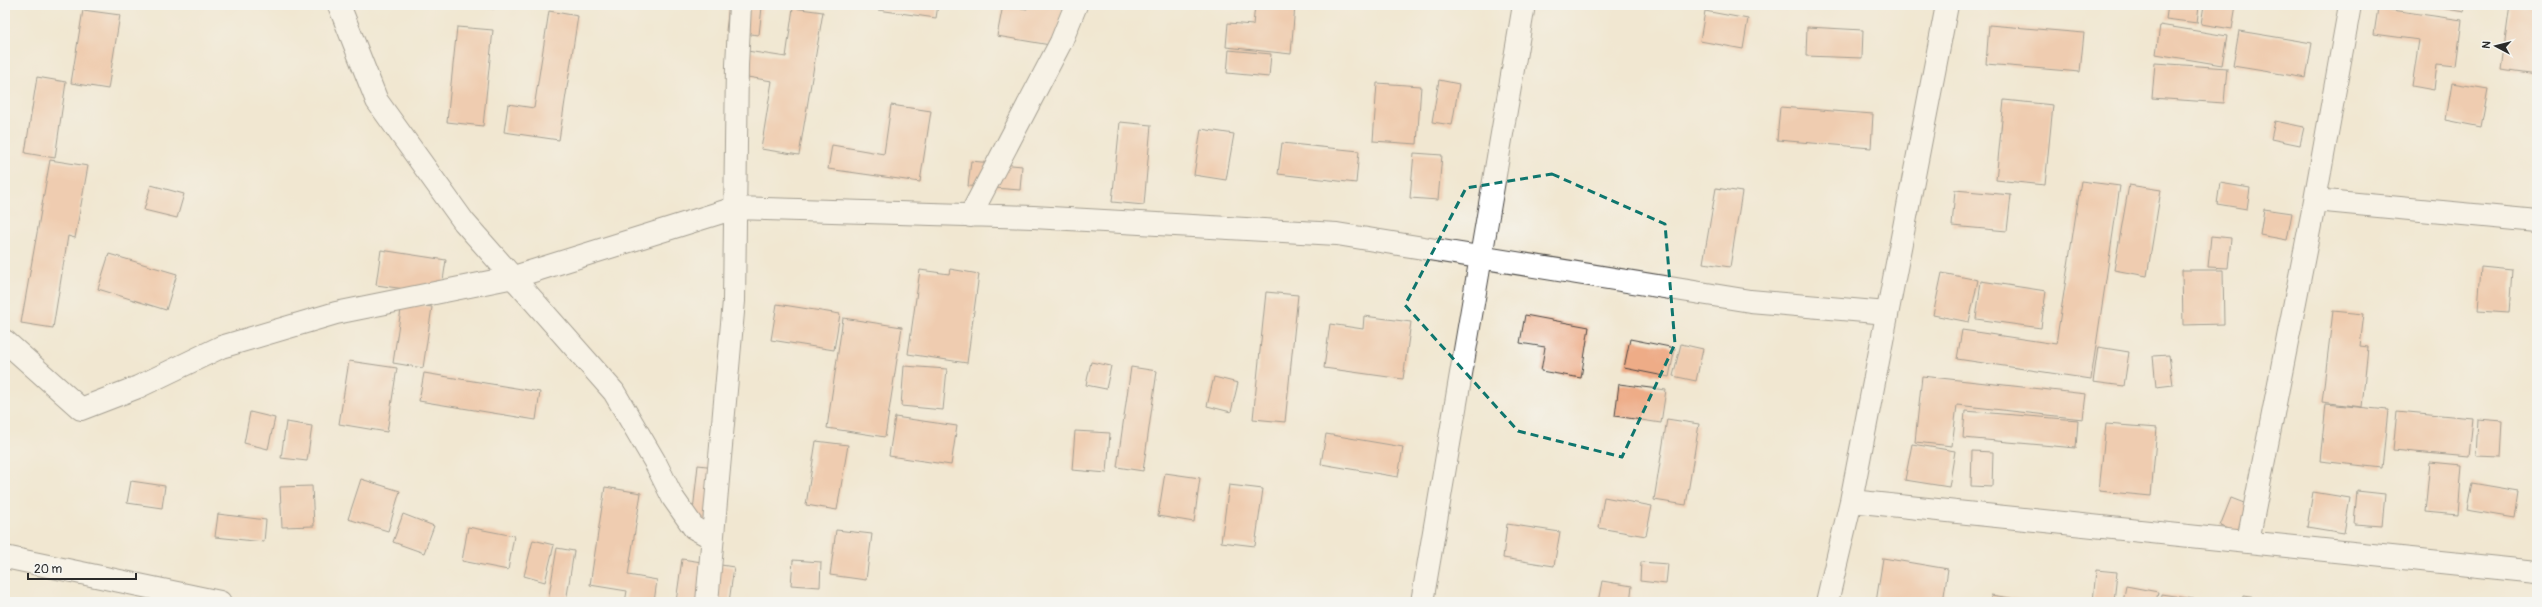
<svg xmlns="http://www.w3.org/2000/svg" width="2542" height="607" font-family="Pangolin,sans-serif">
<rect width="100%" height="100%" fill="#f6f6f2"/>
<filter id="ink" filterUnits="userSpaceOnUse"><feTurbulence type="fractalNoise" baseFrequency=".025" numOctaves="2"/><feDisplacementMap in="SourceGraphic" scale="8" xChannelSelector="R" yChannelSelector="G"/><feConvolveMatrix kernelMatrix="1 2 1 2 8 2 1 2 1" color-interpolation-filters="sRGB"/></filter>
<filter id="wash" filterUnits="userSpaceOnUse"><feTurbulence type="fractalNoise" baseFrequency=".012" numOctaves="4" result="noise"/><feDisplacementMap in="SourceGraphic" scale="16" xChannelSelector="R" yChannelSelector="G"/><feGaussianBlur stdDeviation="0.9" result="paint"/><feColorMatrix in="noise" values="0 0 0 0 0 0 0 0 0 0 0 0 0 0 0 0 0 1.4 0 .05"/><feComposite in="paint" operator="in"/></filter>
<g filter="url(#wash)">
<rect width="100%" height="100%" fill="#f1e7d1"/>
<g id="blocks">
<path fill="#eeac87" d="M472,5H494V9Z
M729,5L762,7L759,35L726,31Z
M878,5H938L936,18L878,10Z
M1003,5L1027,9L1028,5H1063L1056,46L997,36Z
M1255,5H1295L1291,54L1226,47L1228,23L1253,25Z
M2168,5H2199L2197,23L2166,19Z
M2204,5H2236L2232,29L2201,24Z
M2423,5H2465L2464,12Z
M2510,5H2537V75L2501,70Z
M793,8L823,12L799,155L761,149L772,81L729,74L734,49L786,57Z
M2378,8L2462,20L2456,66L2437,64L2434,90L2412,86L2419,40L2374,34Z
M83,10L120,15L108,89L71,83Z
M549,11L578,16L559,140L504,132L508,104L534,108Z
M1705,11L1748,19L1743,49L1700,41Z
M1989,25L2084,33L2080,72L1986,64Z
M2160,25L2227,36L2222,65L2156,54Z
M457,27L493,30L483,126L447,122Z
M1807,27L1863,30L1862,58L1806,56Z
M2239,31L2312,43L2306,78L2233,66Z
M1229,50L1271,54L1269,77L1227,73Z
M2155,63L2227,68L2224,103L2152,98Z
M37,77L66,82L55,158L25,153Z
M1439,80L1459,84L1452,125L1432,122Z
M1377,83L1421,86L1417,144L1373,141Z
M2452,83L2488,89L2481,127L2446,120Z
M2004,100L2053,105L2045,185L1996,180Z
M891,105L931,111L920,182L828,169L832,145L884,154Z
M1780,107L1873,114L1871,148L1777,140Z
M2275,121L2304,127L2300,145L2271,139Z
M1120,122L1151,125L1144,205L1112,202Z
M1201,129L1234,134L1226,180L1194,175Z
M1282,143L1359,151L1356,183L1278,174Z
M1414,153L1442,155L1438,200L1410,198Z
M50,160L88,166L75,238L68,236L53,328L21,323Z
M971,161L1022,166L1020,190L968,186Z
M2081,181L2120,186L2091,379L1957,359L1962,330L2056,344Z
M2220,183L2250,188L2247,209L2217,204Z
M151,185L184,194L177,218L144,210Z
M2129,185L2161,190L2147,276L2114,270Z
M1716,188L1742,192L1730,267L1703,263Z
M1955,190L2011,195L2007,231L1952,226Z
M2264,209L2292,213L2287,240L2260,235Z
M2211,236L2231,238L2228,268L2208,267Z
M381,250L446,260L441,294L376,285Z
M109,254L177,274L166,310L98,289Z
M2481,267L2512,270L2509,313L2478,311Z
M950,269L979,274L967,363L908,354L920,270L949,274Z
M2182,270H2223L2224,324L2183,325Z
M1942,273L1978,280L1969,322L1933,315Z
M1981,281L2046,291L2041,328L1976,319Z
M1266,292L1298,295L1285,422L1253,419Z
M402,303L432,307L423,368L393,363Z
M777,304L840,314L834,350L771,340Z
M2333,311L2364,314L2360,346L2368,347L2362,407L2322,402Z
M1525,315L1589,327L1581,378L1541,371L1545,347L1520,343Z
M1364,316L1411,322L1403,379L1324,368L1330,324L1363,329Z
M843,318L902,327L885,437L827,428Z
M1630,339L1675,348L1669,377L1624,368Z
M1681,344L1703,349L1696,381L1673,376Z
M2098,347L2129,352L2124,386L2093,382Z
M2169,355L2173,385L2156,387L2153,356Z
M349,361L397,368L387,432L339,424Z
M1091,362L1111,366L1106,389L1086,385Z
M904,366L947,369L943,410L901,406Z
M1131,367L1157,371L1143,471L1117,467Z
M424,373L540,392L536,420L419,401Z
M1922,376L2086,394L2083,419L1957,405L1952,446L1915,442Z
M1214,377L1238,383L1231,412L1207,406Z
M1619,384L1666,390L1661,423L1615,416Z
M2326,404L2388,410L2382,468L2320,461Z
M1965,411L2078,420L2076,448L1963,438Z
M2397,411L2473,418L2469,457L2393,450Z
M250,412L275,418L268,449L244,443Z
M895,417L957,426L951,465L889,456Z
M1667,419L1699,424L1686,505L1654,500Z
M2478,419L2503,421L2501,457L2476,456Z
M286,422L312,426L307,461L281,458Z
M2106,424L2157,428L2151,496L2099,491Z
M1075,431L1110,433L1107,473L1072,470Z
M1326,434L1403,447L1398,477L1321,464Z
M816,441L848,445L837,510L806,505Z
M1912,444L1955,451L1949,487L1905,480Z
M1972,451L1993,452L1992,487L1971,486Z
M2430,462L2462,465L2458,515L2425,512Z
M698,465L724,468L716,541L690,539Z
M1165,473L1200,478L1194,522L1158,516Z
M361,479L400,491L388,531L348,519Z
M131,481L165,486L162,508L127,503Z
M2472,483L2519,491L2515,518L2467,510Z
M1229,485L1263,489L1255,546L1221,542Z
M312,486L314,526L282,527L280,487Z
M605,487L641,493L628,575L657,580L654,602H625L627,591L590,585Z
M2357,491L2385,494L2382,526L2354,524Z
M2313,492L2350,498L2344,533L2307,527Z
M1604,497L1652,506L1646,536L1599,528Z
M2231,498L2257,508L2247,536L2220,526Z
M218,514L266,520L264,542L215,537Z
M403,514L434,526L424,553L393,542Z
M1507,524L1560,532L1554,566L1503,558Z
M468,527L514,536L508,570L462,561Z
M836,530L872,534L866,580L830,575Z
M533,540L554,545L545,582L524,576Z
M557,548L574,551L566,602L548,601Z
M1883,558L1948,569L1943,602H1876Z
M682,559L734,567L729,602H676Z
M793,560L821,562L820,587L791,585Z
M1641,562L1668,564L1666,584L1640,581Z
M2096,570L2117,572L2114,602H2093Z
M1602,581L1632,586L1630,602H1598Z
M2126,586L2158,592L2156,602H2123Z
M2161,594L2194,599V602H2160Z
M1991,595L2024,600V602H1990Z
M2243,596L2276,601V602H2242Z"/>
</g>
</g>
<g filter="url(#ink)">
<use href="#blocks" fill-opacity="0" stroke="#494744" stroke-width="1"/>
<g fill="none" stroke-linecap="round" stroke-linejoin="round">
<g stroke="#494744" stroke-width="24">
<path id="street" d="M339,5L377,101L464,222L614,392L655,462L673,498L694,528L712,538
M2315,200L2537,221
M970,216L1061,42L1076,5
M5,341L81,409L138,387L221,347L336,313L514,277L735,208L1033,217L1337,234L1750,301L1887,313
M1851,501L2537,572
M2248,541L2315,200L2350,5
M5,557L220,602
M707,602L734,301L737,65L740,5
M1422,602L1524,5
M1827,602L1851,501L1947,5"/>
</g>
<use href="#street" stroke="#fff" stroke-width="22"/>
</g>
</g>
<path d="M0 0H2542V607H0ZM1552,174L1665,224L1675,344L1622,457L1518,431L1405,305L1466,188Z" fill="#f1e7d1" fill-opacity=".55" fill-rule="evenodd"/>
<path fill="none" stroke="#0f766e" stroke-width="3" stroke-dasharray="8 5" stroke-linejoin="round" d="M1552,174L1665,224L1675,344L1622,457L1518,431L1405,305L1466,188Z"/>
<rect width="2542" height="607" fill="none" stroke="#f6f6f2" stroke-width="20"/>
<g transform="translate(2496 46) rotate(277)" stroke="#f6f6f2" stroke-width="3" paint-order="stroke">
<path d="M0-3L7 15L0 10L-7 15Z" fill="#2b2b2b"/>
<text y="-6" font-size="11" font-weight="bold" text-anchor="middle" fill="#2b2b2b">N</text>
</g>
<path d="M28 573v6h108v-6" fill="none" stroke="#2b2b2b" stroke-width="2"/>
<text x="34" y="573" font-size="12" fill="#2b2b2b" stroke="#f6f6f2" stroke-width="3" paint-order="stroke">20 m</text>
</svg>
